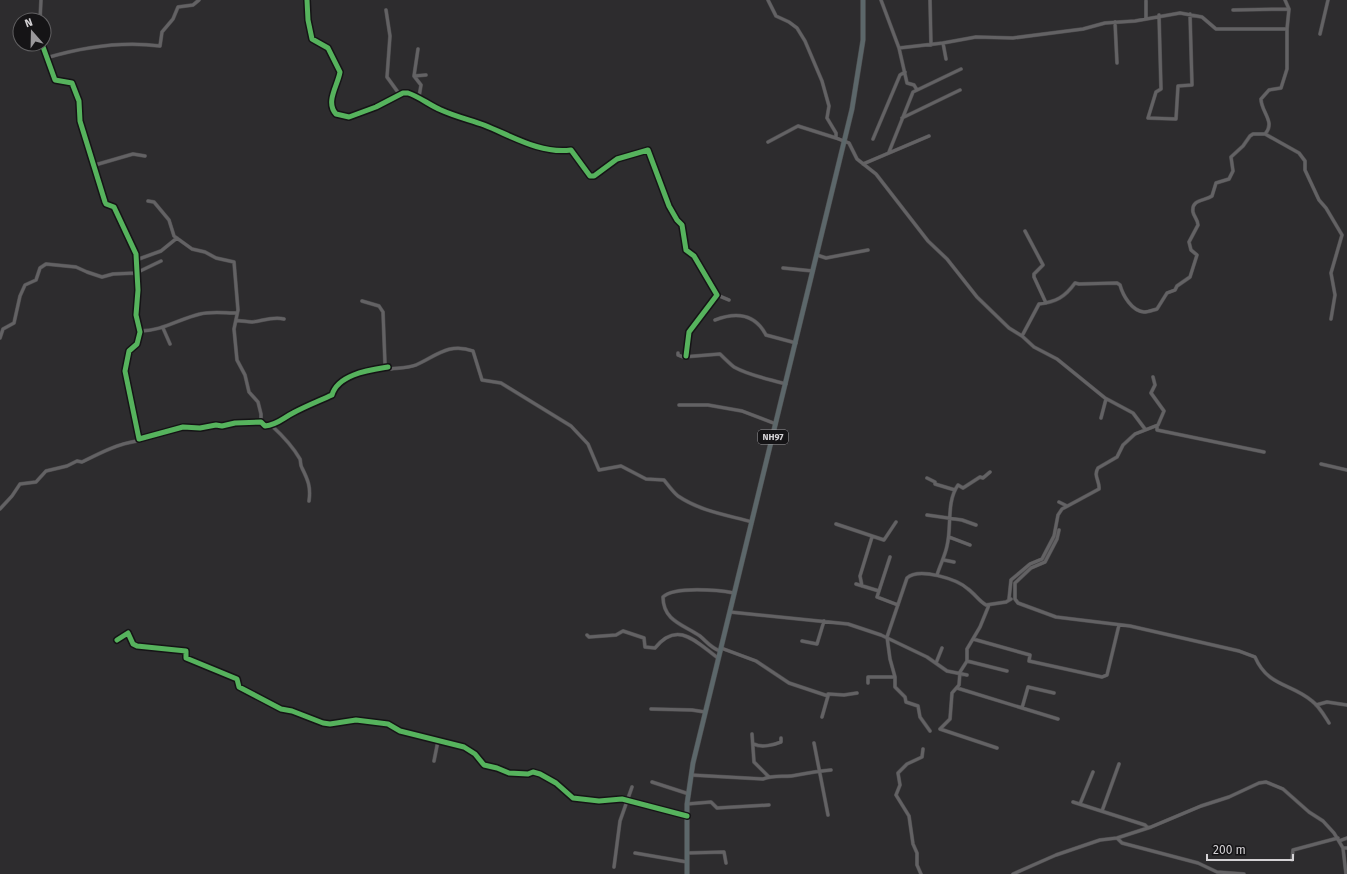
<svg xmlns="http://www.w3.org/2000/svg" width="1347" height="874" font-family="'Fira Sans',sans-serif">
<rect width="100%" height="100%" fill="#2d2c2e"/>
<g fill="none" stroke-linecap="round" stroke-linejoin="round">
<g stroke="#4b4a4c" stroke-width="4">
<path id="minor" d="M307,0L308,20L312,39L328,48L340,72C338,85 325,102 336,114L349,117L376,107L403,93H408C420,97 429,105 441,110C454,116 470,120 484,125C512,136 540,154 571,150L590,176H594L617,159L648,150L669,206L677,220L682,225L686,250L694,256L717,295L689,332L686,356
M768,0L776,16L789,22L797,28L805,41L822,81L829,106L827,118L836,133V138
M881,0L899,48L907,83L914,85L917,90
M930,0L931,45
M386,10L390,36L387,77L400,95
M1233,10L1289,9
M1159,15L1161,89L1156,92L1148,118L1176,119L1178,86L1192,85L1190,14
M1146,19V1
M40,20L41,0
M1115,22L1117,63
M1320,34L1328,0
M943,43L946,59
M42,44L55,80L72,83L79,101L80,121L105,202L106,204L114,207L136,254L138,290L136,315L140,332L137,344L129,351L125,371L139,439L183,427L200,428L216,425L222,426L235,423L261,422L265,426C277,425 283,418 293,413C306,406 319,401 332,395C338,374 370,370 388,367
M899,48L943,43L976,37L1013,38L1083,29L1105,23L1135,21L1180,13L1202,17L1216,29H1287
M418,49L414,76L421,85L419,97
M46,58C83,47 122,41 160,46L162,32L173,19L178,7L193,5L199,0
M414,76L426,75
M902,118L960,90
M1265,134L1299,153L1305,161V170L1319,200L1326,208L1342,235L1331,273L1335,295L1331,319
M873,139L900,75L905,72
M768,142L798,126L836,138L849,143L857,159L876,174L928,241L947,259L977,297L1009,328L1022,336L1034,347L1057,359L1105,398L1133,413L1145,429
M889,152L913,92L961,69
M863,164L929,136
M95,165L133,154L145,156
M148,201L154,202L169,220L174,236L192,249L205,252L216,258L234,262L238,310L234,329L237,360L245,375L249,392L258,402L261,414V422
M1025,231L1043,265L1034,274V277L1046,303
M817,255L826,258L868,250
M136,260L161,251L177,238
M783,268L813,271
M717,295L729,300
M362,301L379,306L383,312L385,364L391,369C399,368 408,368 416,365C436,356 449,342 473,351L482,380L501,383L571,426L588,444L599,470L621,466L646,479L664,480C668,485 673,492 678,496C700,511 727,515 752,522
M715,320C736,312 755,314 766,335L796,343
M236,321C241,320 246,322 252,322C262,321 273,316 284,319
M163,328L170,344
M140,331C162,331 179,319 200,314C211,311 225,313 237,313
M1022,336L1039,304C1056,302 1065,297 1075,283L1079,284L1117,283L1120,285C1123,296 1132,311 1144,312C1148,312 1153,310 1157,309L1167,293L1175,290L1177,286L1190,277L1197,255L1191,250L1189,242L1198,225C1198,220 1194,217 1193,212C1191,199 1205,201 1212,196L1216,183L1229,179L1233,171L1231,157L1243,146L1250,136L1253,134H1265C1276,122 1261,112 1261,99L1269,90L1281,88L1287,69V29L1289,9L1285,0
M0,338L3,329L14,323L20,296L25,285L36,280L40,268L46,264L76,267L87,272L102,277L113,274L136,273L161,261
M678,353V355L683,357L720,354C724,358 729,363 734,367C750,376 769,379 786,384
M679,405H708L742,411L776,424
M1101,418L1106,399
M272,426C283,436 293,447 300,459C301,462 300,465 302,468C308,480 311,487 309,501
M1157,426V430L1264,452
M1321,464L1347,470
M927,478L935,482V484L955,490
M1059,502L1067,506
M0,509L12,496L20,484L36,482L46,471L67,466L77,461L82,462C100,453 117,444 137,441L139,439
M927,515L962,520L976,525
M836,524L884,540L896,522
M1059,530L1057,539L1045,562L1031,568L1015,583V599L1018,603L1056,617L1130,626L1239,651L1255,657C1268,687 1291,683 1312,701C1319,706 1324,715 1329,723
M949,537L970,545
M890,557L877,597L898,605
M944,560L954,562
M937,575C940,565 945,556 947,546C952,526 946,502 958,485L963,488L980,477L983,478L990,472
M856,584L879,591
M862,586L860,576L872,537
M1009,599L1011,580L1030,564L1042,559L1054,536L1058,515L1062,509L1099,489C1100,481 1093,476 1098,468L1117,457L1123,445L1135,434L1158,425L1164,411L1151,393L1155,385L1153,377
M989,605L980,627L967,649V661L960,672L959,685L952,693L950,719L940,729L997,748
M730,612L848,624L881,635L927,657L947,671L967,675
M587,635L589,637L616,635L623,631L644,638L645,647L655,648C678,619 697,643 718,658
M973,639L1030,655L1029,661L1102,677L1107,675L1119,625
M117,640L128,633L133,644L137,646L186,651V658L237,679L239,687L281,709L292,711L323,723L330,724L356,720L388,724L400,731L464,747L475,754L484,765L497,768L509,773L528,774L533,772L540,774L556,783L573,798L599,801L622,799L687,816
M802,641L817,644L824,621
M721,648L756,661L789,683L828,696V694L844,695L857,693
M720,651C711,648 707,642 700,636C684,625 663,621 663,597C674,586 719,590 734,593
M967,661L1007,671
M936,663L942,648
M868,683V677H895
M957,688L1058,719
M1316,705L1327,702L1347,705
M1022,708L1028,687L1054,693
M651,709L692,710L705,712
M822,717L828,696
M930,731L920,717L918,706L906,702L905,697L895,687V677L890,659L887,637L907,578C919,567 957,579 968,589C975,594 979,601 986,605L1006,602L1011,599
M752,734L754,762L769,777
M814,743L828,815
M754,744C761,748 774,745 781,742V738
M434,761L438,741
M691,775L763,779C775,774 786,778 797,775C808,773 820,771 831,770
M652,782L689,794
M1073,802L1145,825L1148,828
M687,804L711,802L717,808L769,805
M1080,804L1093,772
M1102,811L1119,764
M1117,838L1122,843L1198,863L1217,872L1244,874
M1339,841L1347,838
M1343,848L1346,874
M635,853L687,862
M687,853L724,852L726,863
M1292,860L1293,850L1338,838
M614,867L620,821L632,787
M921,874L917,865V853L913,844L909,816L896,795L900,785L898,773L907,764L922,757L923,749
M1013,874L1056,855L1100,840L1117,838L1151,827L1201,806L1229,797L1259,783L1266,782L1283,789L1309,812L1323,821L1334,833L1343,848H1347"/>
</g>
<g stroke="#4b4a4c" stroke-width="5.5">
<path id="highway" d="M687,874V804L693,763L852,109L863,40V0"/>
</g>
<use href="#minor" stroke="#636264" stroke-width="3"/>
<use href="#highway" stroke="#5c676a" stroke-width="4.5"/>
<g stroke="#151416" stroke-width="8">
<path id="cycleway" d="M307,0L308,20L312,39L328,48L340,72C338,85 325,102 336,114L349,117L376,107L403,93H408C420,97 429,105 441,110C454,116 470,120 484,125C512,136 540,154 571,150L590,176H594L617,159L648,150L669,206L677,220L682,225L686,250L694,256L717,295L689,332L686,356
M42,44L55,80L72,83L79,101L80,121L105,202L106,204L114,207L136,254L138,290L136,315L140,332L137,344L129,351L125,371L139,439L183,427L200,428L216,425L222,426L235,423L261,422L265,426C277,425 283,418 293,413C306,406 319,401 332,395C338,374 370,370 388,367
M117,640L128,633L133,644L137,646L186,651V658L237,679L239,687L281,709L292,711L323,723L330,724L356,720L388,724L400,731L464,747L475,754L484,765L497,768L509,773L528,774L533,772L540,774L556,783L573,798L599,801L622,799L687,816"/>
</g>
<use href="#cycleway" stroke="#56b35d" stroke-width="5"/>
</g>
<g text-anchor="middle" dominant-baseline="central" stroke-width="3" stroke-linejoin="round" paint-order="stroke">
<rect fill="#151416" stroke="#9b999c" stroke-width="1" x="758" y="430" width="30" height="14" rx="3"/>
<g font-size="9" font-weight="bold" fill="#d4d2d5">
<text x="773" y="437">NH97</text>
</g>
</g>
<g transform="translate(32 32) rotate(340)"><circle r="19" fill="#151416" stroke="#616062"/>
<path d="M0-3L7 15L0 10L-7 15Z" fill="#9a989b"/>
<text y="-6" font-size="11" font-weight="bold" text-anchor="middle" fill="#d4d2d5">N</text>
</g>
<path d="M1207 854v6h86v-6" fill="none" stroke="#d4d2d5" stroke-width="2"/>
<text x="1213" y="854" font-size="12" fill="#d4d2d5" stroke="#151416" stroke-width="3" paint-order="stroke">200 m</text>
</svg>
